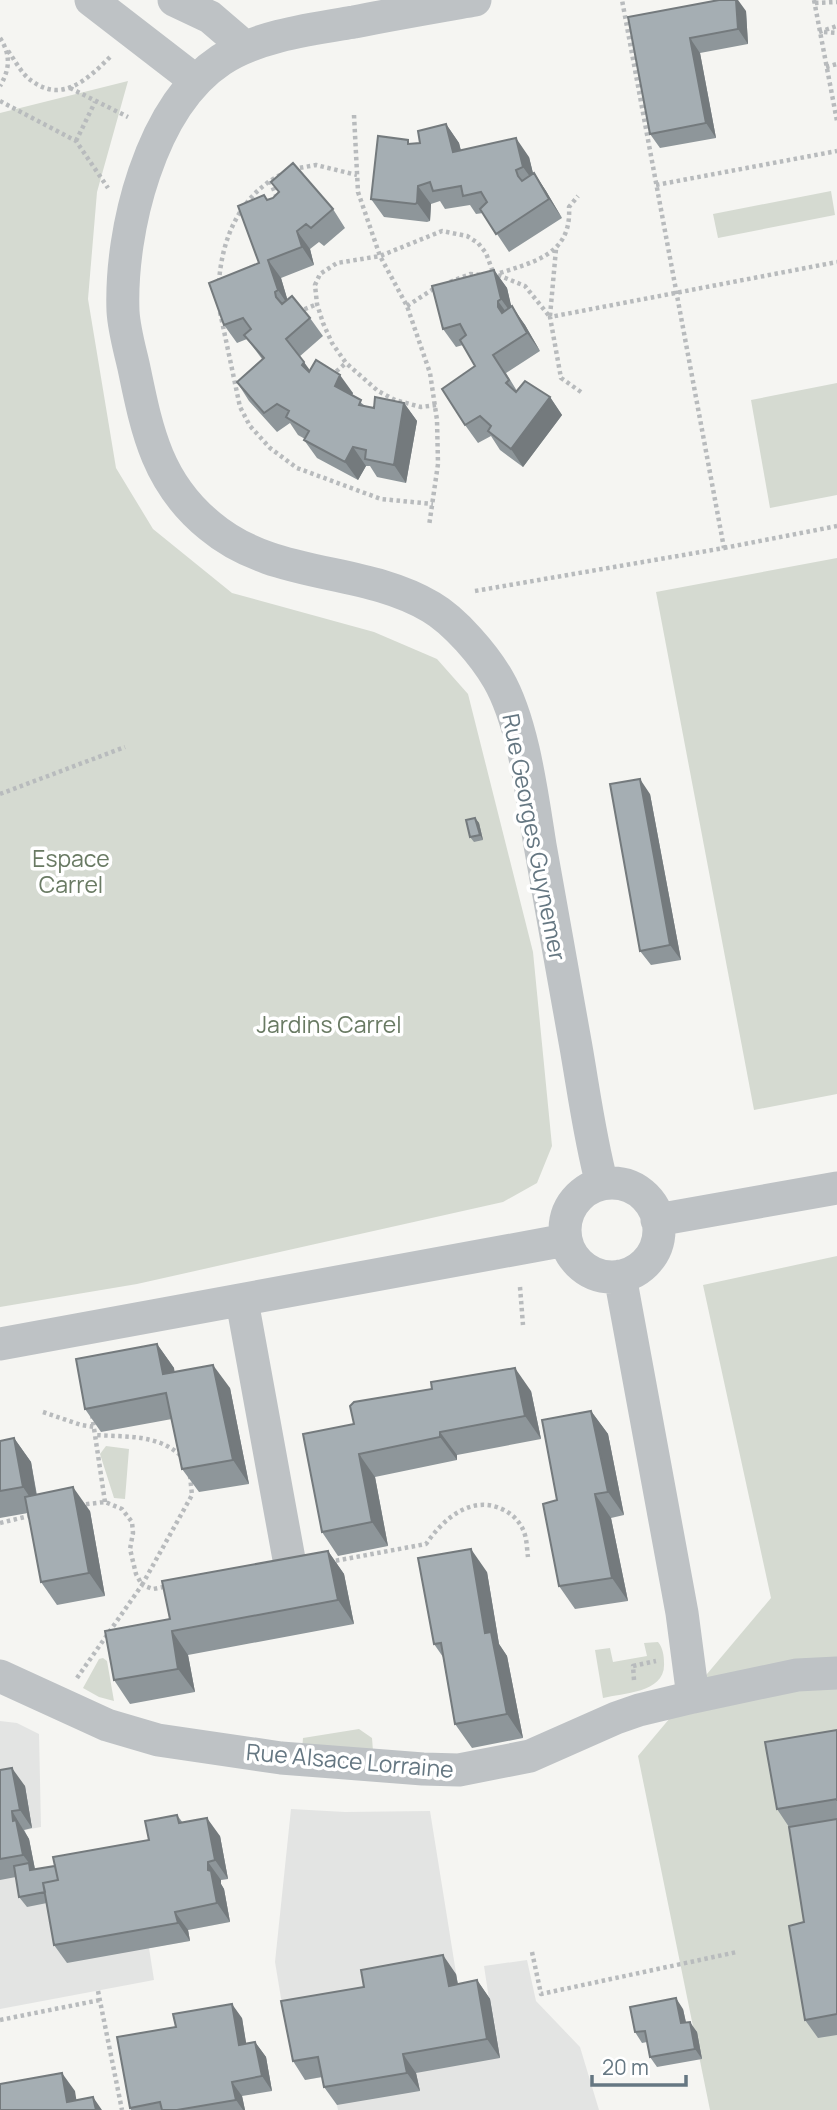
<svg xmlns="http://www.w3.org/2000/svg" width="837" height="2110" font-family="Manrope,sans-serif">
<rect width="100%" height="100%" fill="#f5f5f2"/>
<path fill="#e3e4e3" d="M0,1721L17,1723L39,1734L41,1827L25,1830L37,1880L220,1836L228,1879L221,1880V1888L224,1889L230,1922L188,1930L190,1941L149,1948L154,1980L0,2009Z
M291,1809L345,1812L430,1811L461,2004L489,1999L484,1966L527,1960L536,2001L580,2047L599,2110H338L331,2076L305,2080L294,2021L285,2022L275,1962Z"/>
<path fill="#d5dad1" d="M128,81L97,192L88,299L116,468L153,529L232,593L374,632L437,659L468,694L533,952L552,1146L537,1183L503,1202L137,1284L0,1307V113Z
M831,191L835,215L718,238L713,214Z
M837,383V495L770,508L751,400Z
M837,558V1094L754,1110L656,592Z
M837,1256V2110H710L638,1756L771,1598L703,1285Z
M106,1446L129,1449L125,1499L114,1498L100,1454Z
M658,1642C663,1648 664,1656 664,1663C666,1693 623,1693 603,1698L595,1650L610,1648L613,1662L647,1656L644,1643Z
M103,1658L107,1661L114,1701L99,1697L83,1688L99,1659Z
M359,1729L372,1738L374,1764L302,1750L303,1738Z"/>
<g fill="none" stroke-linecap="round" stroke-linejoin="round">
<path stroke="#b8bbbd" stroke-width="4.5" stroke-dasharray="3.5 3.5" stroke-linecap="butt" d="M814,0L837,121
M815,3L837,2
M819,32L837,26
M824,32L837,33
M0,38C11,55 10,69 0,86
M8,51C15,60 22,75 32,81C63,104 89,78 111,56
M826,67L837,64
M70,88L128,117
M0,101L76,141L108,188
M354,115L358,192L380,256L407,306L430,373L437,420L438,464L429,526
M76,141L95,102
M293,169L316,165L357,175
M270,181L278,200
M656,185L837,151
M498,275L525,286L550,317
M219,282C222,238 240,195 282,174
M450,282L470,274L482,275
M407,306L438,286
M220,312L240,407L250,426L270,448L297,468L381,499L433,504
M298,312L317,304
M550,316L556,249
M331,376L346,363
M581,392L561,378L550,317L837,262
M436,405L421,407L395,400L378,391L346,363L332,343L323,323L317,304L315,285L320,274L337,263L380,256L442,231L467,236L478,243L486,253L494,275C532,262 572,256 569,207L578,196
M724,548L837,526
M475,591L724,548L622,0
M0,794L125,747
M520,1287L523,1325
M43,1412L81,1425L94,1427
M92,1415L95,1435
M105,1502L95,1435C125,1437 158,1434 181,1456
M79,1505L105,1502L122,1509L132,1522L133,1533L130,1549L136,1574L142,1585
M0,1523L33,1515
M329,1562L426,1544C444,1518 472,1494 504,1510C514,1515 522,1524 525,1535C527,1542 527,1550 528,1557
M142,1585L192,1495L190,1476
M77,1678L142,1585L153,1589L169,1586
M634,1680L633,1666L656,1661
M532,1952L541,1994L737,1952
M98,1991L122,2110
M0,2020L100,2000"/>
<path stroke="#bec2c5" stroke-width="33" d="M91,0L196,81
M174,0L210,17L245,47
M475,0C435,7 394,14 354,22C312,29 257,36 221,60C150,107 120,231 123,311C124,330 130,350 134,368C147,431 157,483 210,526C274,580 362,566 431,607C455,621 484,655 498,679C523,722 532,795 540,845C552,912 564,980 576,1047C584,1093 590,1139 602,1184
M565 1230a47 47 0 1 1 94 0a47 47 0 1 1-94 0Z
M657,1220L837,1188
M242,1301L291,1570
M0,1344L566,1240
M0,1676L107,1725L158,1740L281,1758L423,1769L459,1770L530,1756L616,1718L639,1710L693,1697L682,1613L620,1276
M693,1697L797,1675L837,1673"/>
</g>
<path fill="#8e969a" d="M746,11L748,44L700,53L716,138L660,148L650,134L628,17Z
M446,124L459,143L461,151L529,157L533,174L534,173L546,191L562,218L509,252L483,213L476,214L470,205L445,209L440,201L431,204L430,221L427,222L384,217L371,199L411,144L420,143Z
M267,200L333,209L345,228L324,246L319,242L310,249L314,265L281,278L287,299L310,318L323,336L299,357L310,371L353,393L352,395L365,406L374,408L404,403L417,421L406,483L377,477L370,466H366L358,480L317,458L304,440L305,439L298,435L290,423L277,432L249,401L237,382L262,359L247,339L237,343L224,325L259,263Z
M494,270L507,288L511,307L525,325L540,351L506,373L517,391L550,397L562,415L523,467L500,450L491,436L478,443L465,425L475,366L463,345L456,347L443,329Z
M650,794L681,960L651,965L640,951Z
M475,818L479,823L483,840L474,842L470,837Z
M157,1344L174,1368V1372L230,1388L249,1484L199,1492L182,1469L172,1419L101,1432L85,1409Z
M531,1391L541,1439L457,1455V1460L375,1477L388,1546L338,1556L322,1532L354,1424Z
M591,1411L608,1434L624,1515L611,1518L628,1601L575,1609L559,1586L557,1500Z
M14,1438L31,1462L37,1495L90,1511L105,1596L57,1605L41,1582L28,1513L0,1518V1441Z
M328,1551L344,1574L354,1624L188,1655L195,1692L130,1704L114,1680L170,1619Z
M487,1572L499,1644L507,1656L523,1738L472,1748L455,1724L443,1657L434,1644Z
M837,1730V2035L818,2038L805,2020L804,1922L789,1827L777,1809Z
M0,1770L25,1786L32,1828L24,1830L25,1832L29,1839L35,1869L55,1866L149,1840L177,1815L183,1823L220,1836L228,1879L221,1880V1884L224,1889L230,1922L188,1930L190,1941L67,1963L54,1945L47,1903L27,1907L19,1897L16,1877L0,1880Z
M456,1974L458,1984L477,1980L490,1999L500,2058L416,2073L420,2091L337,2105L324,2087L322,2077L305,2080L293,2061Z
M683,2009L686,2022L697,2032L702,2059L657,2067L650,2057L647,2042L642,2043L635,2032Z
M242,2018L246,2044L255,2042L266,2057L272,2091L242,2096L245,2110H131L130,2108L176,2027Z"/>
<path fill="#747a7d" d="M736,0H738L746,11L748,44L738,29Z
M690,38L700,53L716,138L706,123Z
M446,124L459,143L466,171L453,152Z
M516,138L529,157L536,185L523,167Z
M534,173L546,191L562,218L549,199Z
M418,186L431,204L430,221L417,203Z
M297,231L310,249L314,265L302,247Z
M268,260L281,278L290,308L278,290Z
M494,270L507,288L514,317L501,299Z
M498,301L511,319V325L498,307Z
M512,306L525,325L540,351L527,333Z
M304,362L317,380L302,365Z
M340,375L353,393L348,404L335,386Z
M550,397L562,415L523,467L511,449Z
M404,403L417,421L406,483L394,465Z
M353,447L366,466L358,480L345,462Z
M640,779L650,794L681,960L670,945Z
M475,818L479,823L483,840L480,835Z
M157,1344L174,1368L179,1397L163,1374Z
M213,1365L230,1388L249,1484L233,1460Z
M515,1368L531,1391L541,1439L525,1416Z
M591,1411L608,1434L624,1515L608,1492Z
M440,1432L457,1455V1460L440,1437Z
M14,1438L31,1462L39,1511L23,1487Z
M359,1454L375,1477L388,1546L372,1522Z
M73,1487L90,1511L105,1596L89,1573Z
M595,1494L611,1518L628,1601L612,1578Z
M471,1549L487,1572L499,1644L507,1656L523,1738L507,1714L485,1633Z
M328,1551L344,1574L354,1624L338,1600Z
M172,1631L188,1655L195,1692L178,1669Z
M12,1768L25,1786L32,1828L20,1810Z
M12,1811L29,1839L37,1880L30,1870L29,1863L23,1855L13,1821Z
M207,1818L220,1836L228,1879L215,1860Z
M208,1862L221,1880V1884L224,1889L230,1922L217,1903L208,1870Z
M175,1912L188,1930L190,1941L178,1923Z
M443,1955L456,1974L461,2004L449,1986Z
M477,1980L490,1999L500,2058L487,2039Z
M676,1998L683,2009L688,2033L681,2023Z
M232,2004L242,2018L249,2060L239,2045Z
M690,2022L697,2032L702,2059L695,2049Z
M255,2042L266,2057L272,2091L262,2076Z
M403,2054L416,2073L420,2091L407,2073Z
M62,2073L75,2091L78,2110L67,2102Z
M232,2082L242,2096L245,2110H243L236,2100Z
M93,2097L102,2110H96Z"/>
<path fill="#a5aeb3" stroke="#747a7d" stroke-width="2" d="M719,0H736L738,29L690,38L706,123L650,134L628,17Z
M446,124L453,152L516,138L523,167L516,170L518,176L522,181L534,173L549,199L496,234L480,209L487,202L481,192L463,196L461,186L433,191L430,182L418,186L417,203L415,204L371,199L378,136L408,140V144L420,143L418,131Z
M293,163L333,209L311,228L306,224L297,231L302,247L268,260L278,290L275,292L276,297L282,304L292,296L310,318L286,339L304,362L302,365L309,372L316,360L340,375L335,386L361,400L359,405L374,408L375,397L404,403L394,465L365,459L366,450L353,447L345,462L304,440L309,431L286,417L289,411L277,404L264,413L237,382L264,358L244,335L251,329L243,318L224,325L209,283L259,263L238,206L264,195L267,200L273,198L279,192L271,182Z
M494,270L501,299L498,301V307L502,313L512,306L527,333L493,355L509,380L506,383L516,392L525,381L550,397L511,449L488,431L491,426L480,416L465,425L442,389L475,366L460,340L466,335L460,324L443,329L432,286Z
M640,779L670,945L640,951L610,784Z
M475,818L480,835L470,837L466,820Z
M157,1344L163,1374L213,1365L233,1460L182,1469L166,1393L85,1409L76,1359Z
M515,1368L525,1416L440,1432V1437L359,1454L372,1522L322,1532L303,1434L354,1424L350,1406L354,1402L432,1389L431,1382Z
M591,1411L608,1492L595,1494L612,1578L559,1586L543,1504L557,1500L542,1420Z
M14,1438L23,1487L0,1491V1441Z
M73,1487L89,1573L41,1582L25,1497Z
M471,1549L485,1633L491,1632L507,1714L455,1724L441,1643L434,1644L418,1558Z
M328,1551L338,1600L172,1631L178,1669L114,1680L105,1631L170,1619L162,1581Z
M837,1730V1801V1799L777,1809L765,1742Z
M12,1768L20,1810L12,1811L13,1821L16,1820L23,1855L0,1859V1770Z
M177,1815L179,1823L207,1818L215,1860L208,1862V1870L211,1871L217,1903L175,1912L178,1923L54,1945L43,1883L58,1880L53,1857L149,1840L145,1821Z
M837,1819V2014L805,2020L789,1926L804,1922L789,1827Z
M29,1863L30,1870L55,1866L58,1880L43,1883L45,1892L19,1897L14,1866Z
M443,1955L449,1986L477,1980L487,2039L403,2054L407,2073L324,2087L318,2057L293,2061L281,2001L364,1987L361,1970Z
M676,1998L681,2023L690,2022L695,2049L650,2057L645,2031L635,2032L630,2007Z
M232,2004L239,2045L255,2042L262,2076L232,2082L236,2100L177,2110H162L160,2102L130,2108L117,2037L176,2027L173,2014Z
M62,2073L67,2102L93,2097L96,2110H0V2084Z"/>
<g text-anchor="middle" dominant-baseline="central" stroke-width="7" stroke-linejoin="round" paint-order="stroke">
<g font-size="23" fill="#657782" stroke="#fff">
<text transform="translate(535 837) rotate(79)">Rue Georges Guynemer</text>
<text transform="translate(350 1760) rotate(5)">Rue Alsace Lorraine</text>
</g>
<g font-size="23" fill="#697a63" stroke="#fff">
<text x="71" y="858">Espace<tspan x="71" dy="26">Carrel</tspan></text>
<text x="329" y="1024">Jardins Carrel</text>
</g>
</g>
<path d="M592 2075v10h94v-10" fill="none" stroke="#657782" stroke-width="3.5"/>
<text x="602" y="2075" font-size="21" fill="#657782" stroke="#ffffff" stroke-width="5" paint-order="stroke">20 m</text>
</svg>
